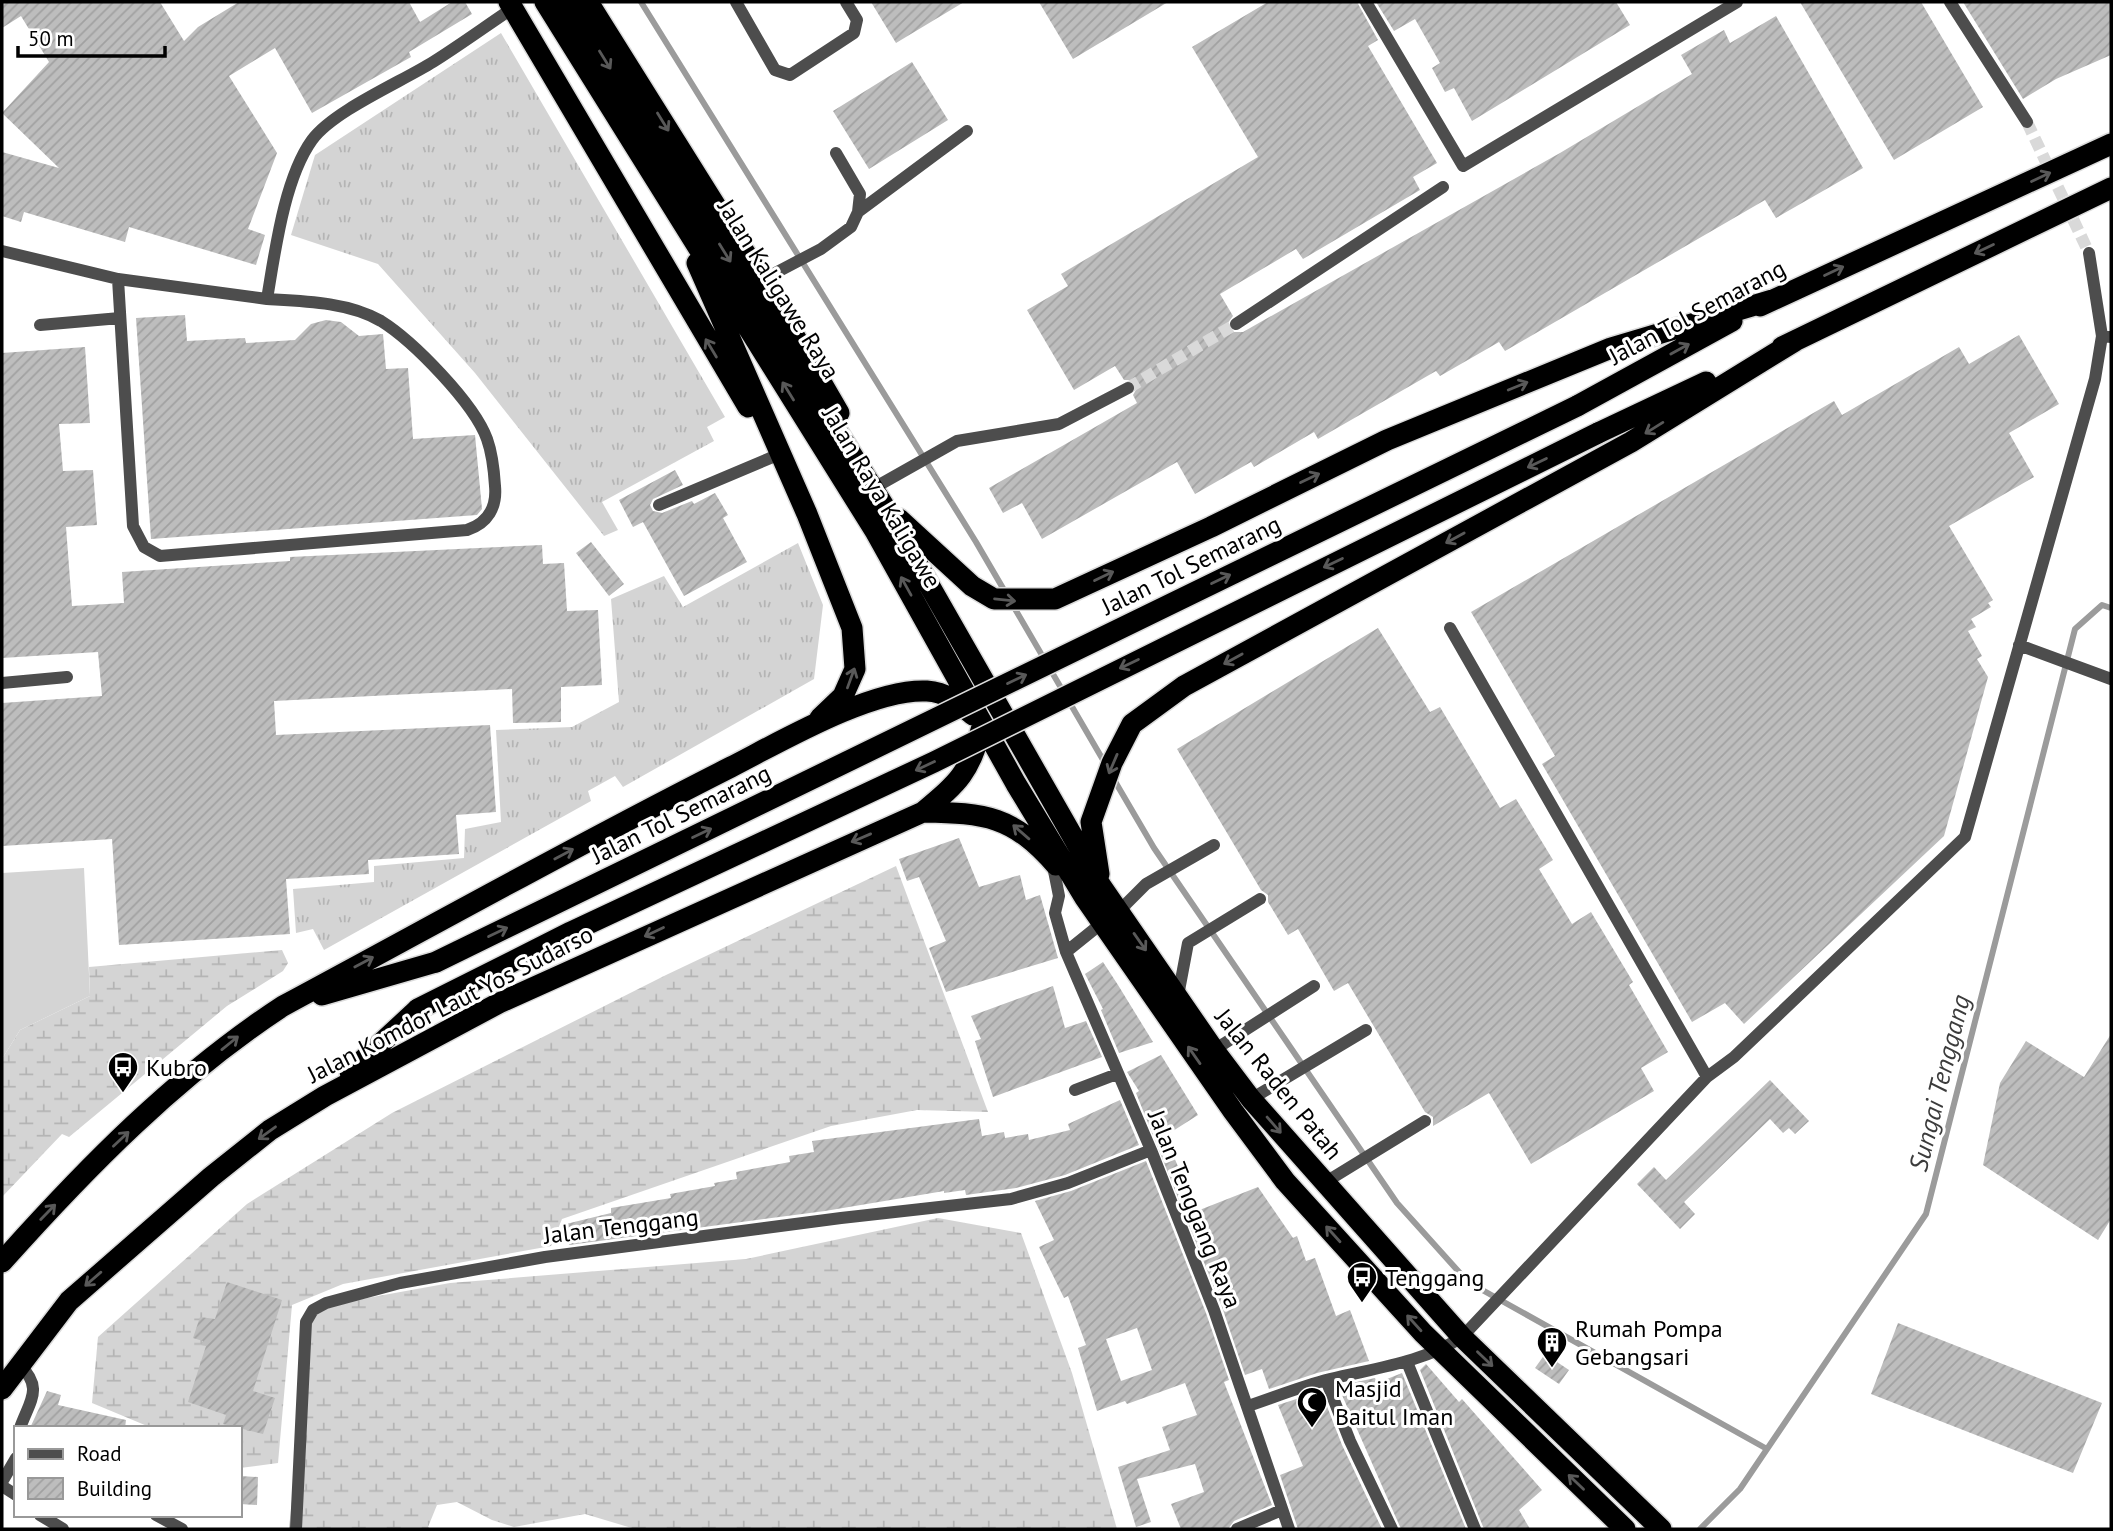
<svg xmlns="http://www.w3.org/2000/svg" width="2113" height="1531" font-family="'PT Sans',sans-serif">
<defs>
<pattern id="grass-tufts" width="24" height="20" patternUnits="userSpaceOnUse" patternTransform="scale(1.75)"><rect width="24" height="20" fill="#d4d4d4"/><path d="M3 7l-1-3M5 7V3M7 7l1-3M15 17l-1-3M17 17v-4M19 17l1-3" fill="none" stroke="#b4b4b4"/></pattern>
<pattern id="wetland-marsh" width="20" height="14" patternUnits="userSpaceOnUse" patternTransform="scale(1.75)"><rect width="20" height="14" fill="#d4d4d4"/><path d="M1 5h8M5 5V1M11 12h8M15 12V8" fill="none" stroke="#b4b4b4"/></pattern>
<pattern id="building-hatch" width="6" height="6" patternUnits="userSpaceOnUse" patternTransform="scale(1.75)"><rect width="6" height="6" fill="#bdbdbd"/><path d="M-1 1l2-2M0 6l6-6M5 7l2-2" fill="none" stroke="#a1a1a1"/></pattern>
</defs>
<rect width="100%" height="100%" fill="#fff"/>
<path fill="url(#grass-tufts)" d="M501,33L725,417L707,427L714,441L602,502L618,530L604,536L475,373L378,264L291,235L315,155Z
M798,543L823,605L814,679L623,787L615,776L588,791L591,801L324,950L313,929L296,933L293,889L374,882V866L464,858L465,829L501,822L496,730L572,727L619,702L611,599L664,576L683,607Z"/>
<path fill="url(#wetland-marsh)" d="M896,866L988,1112L917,1110L831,1126L562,1219L551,1246L343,1284L292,1305L278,1463L240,1468V1428H152L92,1403L98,1337L247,1204L392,1113L666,975Z
M282,950L288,963L283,971L227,1006L69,1137L62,1134L2,1197V1059L20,1030L90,996L89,967Z
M938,1218L1021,1233L1072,1373L1117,1529H635L585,1514L514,1527L492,1520L457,1502L437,1505L428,1527L431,1529L289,1528L312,1315L334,1304L450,1283L746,1259Z"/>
<path fill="#d4d4d4" d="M84,868L90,996L20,1030L2,1059V873Z"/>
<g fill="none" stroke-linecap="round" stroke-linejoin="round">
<path stroke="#9b9b9b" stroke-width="6" d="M641,2L976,542L1106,765
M1113,778L1154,848L1397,1203L1468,1282L1767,1449
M1700,1529L1740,1489L1926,1214L2075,629L2102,605L2111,608"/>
</g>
<path fill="url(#building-hatch)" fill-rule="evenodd" d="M2,2H160L184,41L198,27L239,2H409L420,22L452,2H465L472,14L409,52L411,57L312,113L275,48L229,76L277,153L248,229L265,235L256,265L129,227L125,242L24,212L21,222L2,216V152L59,168L2,113L49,62L21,16L2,28Z
M871,2H964L896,43Z
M1039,2H1168L1073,59Z
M1268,2H1357L1378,40L1368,46L1437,163L1413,177L1420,190L1303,259L1296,249L1220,294L1233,316L1227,324L1233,332H1243L1560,153L1692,74L1681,55L1724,30L1730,43L1776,16L1863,168L1776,218L1765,200L1505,351L1499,342L1440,376L1436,371L1318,439L1314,432L1254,467L1251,462L1195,494L1177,462L1042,539L1022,503L1003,513L989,488L1137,403L1133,395L1137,388L1132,380H1124L1115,366L1074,390L1027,310L1068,286L1061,274L1258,157L1192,47Z
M1376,2H1616L1630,25L1472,121L1454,88L1445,92L1432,68L1440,63L1415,19L1394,31Z
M1800,2H1921L1983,107L1894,160Z
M1963,2H2111V55L2056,79L2023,99Z
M912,62L948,120L869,169L833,111Z
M185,315L187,341L245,338L246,343L295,340L311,324L326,320L341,322L359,336L383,334L386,369L408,368L413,439L475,435L482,509L477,515L151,539L136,318Z
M2019,335L2059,404L2009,433L2034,477L1949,526L1993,600L1988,603L1991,607L1971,619L1976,627L1968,631L1982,656L1977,659L1988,677L1944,836L1744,1024L1725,1003L1692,1022L1542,764L1555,756L1471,612L1834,401L1842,415L1959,347L1969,364Z
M85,347L90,423L59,424L63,471L93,470L97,525L66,527L72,606L124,603L122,572L290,561V557L542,545L543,564L564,563L567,611L598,610L602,685L561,687V722L513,723L512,689L274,701L276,735L490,725L496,812L456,815L459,854L368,860L369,874L286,879L290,934L119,945L112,839L2,846V703L102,696L98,652L2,658V353Z
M675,470L683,485L653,499L650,505L653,511L662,513L692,501L694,504L715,493L728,515L723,518L747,562L684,596L643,522L633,527L619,500Z
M591,542L624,584L609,596L576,553Z
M1378,628L1430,712L1440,707L1500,808L1516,799L1553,860L1539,869L1572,924L1591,912L1633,982L1629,985L1668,1052L1641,1068L1654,1091L1531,1164L1489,1093L1433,1126V1117L1425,1112L1348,983L1334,991L1298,929L1288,935L1268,902V895L1261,890L1177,749Z
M959,838L979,887L1020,875L1026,900L1040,895L1058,958L946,992L929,948L946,941L919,877L907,881L899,859Z
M1103,962L1118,985L1153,1042L1119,1053L1101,1010L1103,1009L1085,974Z
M1053,986L1065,1028L1086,1021L1102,1057L993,1097L975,1041L981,1039L971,1016Z
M2111,1034V1219L2098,1240L1983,1165L2000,1083L2026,1041L2084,1077Z
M1161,1055L1198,1115L1165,1136L1197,1211L1258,1187L1293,1238L1297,1236L1306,1261L1315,1258L1336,1316L1350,1310L1369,1361L1317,1373L1269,1389L1262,1369L1245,1375L1222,1307L1136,1093L1139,1091L1127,1072Z
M1770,1080L1809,1121L1795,1134L1789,1128L1783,1133L1770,1119L1684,1202L1695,1214L1680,1229L1637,1184L1654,1167L1666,1180Z
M1120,1100L1139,1145L1065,1175L1016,1188L966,1195L965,1190L944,1193V1191L825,1211L569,1245L566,1224L611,1213V1208L671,1198L670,1194L715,1186L714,1183L737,1179L736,1172L790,1162L789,1156L814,1152L812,1141L979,1119L982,1136L1004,1132L1005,1138L1028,1134L1029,1140L1070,1130L1068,1124Z
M1146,1161L1206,1313L1229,1380L1224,1382L1272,1505L1234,1521L1228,1529H1181L1171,1504L1204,1492L1195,1464L1137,1479L1151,1522L1136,1527L1118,1467L1170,1450L1162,1427L1197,1415L1185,1383L1127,1404L1125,1401L1097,1411L1078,1348L1086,1345L1068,1296L1064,1298L1039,1247L1054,1240L1035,1201L1071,1191ZM1137,1328L1152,1370L1121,1381L1106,1339Z
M227,1282L282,1300L253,1391L275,1398L263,1434L223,1424L226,1415L188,1402L206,1346L201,1345L203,1341L193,1338L200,1317L215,1319Z
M1898,1323L2102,1403L2073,1473L1871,1394Z
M1545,1354L1569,1370L1559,1384L1535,1368Z
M1426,1364L1459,1402L1462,1399L1542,1490L1519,1510L1530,1529H1484L1420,1370Z
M1402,1373L1466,1529H1401L1338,1386L1375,1378L1377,1383Z
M47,1391L61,1395L58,1405L126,1420L125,1428H30Z
M1321,1391L1342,1445L1382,1529H1298L1280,1475L1303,1466L1278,1405Z
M240,1476L258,1477L257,1505L240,1504Z"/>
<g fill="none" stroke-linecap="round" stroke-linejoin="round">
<path stroke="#d9d9d9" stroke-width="12" stroke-dasharray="12 6" stroke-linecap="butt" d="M2027,122L2089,253
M1128,388L1236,324"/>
<g stroke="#dbdbdb" stroke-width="24">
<path id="highway" d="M509,2L748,407
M545,2L875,531L1016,784L1085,898L1233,1111L1285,1181L1423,1333L1625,1529
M568,2L884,506L1101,886L1214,1050L1251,1099L1462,1337L1661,1529
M588,2L762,280L839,413
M697,263L807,514L852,628L855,669L843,696L820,718
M1760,306L2111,144
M1782,347L2111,188
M1577,406L1732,321
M1598,433L1706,382
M899,519L972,586L994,599H1055L1211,527L1387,440L1611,348L1772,300
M923,812C986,813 1013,816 1056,865
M1099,874L1091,822L1112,763L1132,724L1184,686L1631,442L1795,341
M322,995L436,962
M350,1072L418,1009
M2,1262C86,1168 176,1076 283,1006C432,926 580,843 731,767C780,742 872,688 927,691C946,692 959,703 973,715
M2,1389L69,1301L211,1177L270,1130L325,1096L499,1003L923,812C961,780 968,774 982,727"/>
</g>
<path stroke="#4d4d4d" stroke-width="12" d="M736,2L775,70L790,75L854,33L857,20L846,2
M1366,2L1463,166L1737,2
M1950,2L2027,122
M858,212L967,131
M2,251L118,279L267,299C275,252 284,179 312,140C333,111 401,82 433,62C460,45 486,26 513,8
M2089,253L2102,336
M118,279L133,526L144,547L160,556L467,530C488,523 497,507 495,486C494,470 492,453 487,439C474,403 413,341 381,321C349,302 303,301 267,299
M762,280L821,249L851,227L858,212L860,194L836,153
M1236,324L1443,187
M40,325L120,318
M872,489L957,441L1059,424L1128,388
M659,505L780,454
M1450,628L1707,1077
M2019,645L2111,679
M2,683L67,677
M1052,861L1059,896L1055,913L1066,952
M1119,911L1146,884L1214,845
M1102,923L1066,952L1151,1150L1214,1310L1289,1529
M1178,996L1188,943L1260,899
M1214,1050L1314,986
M1075,1090L1117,1074
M1251,1099L1366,1030
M1324,1183L1425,1121
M1407,1362L1475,1529
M19,1364C44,1388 30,1400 20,1428
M1326,1380L1350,1441L1392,1529
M1248,1406C1275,1397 1302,1386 1330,1379C1375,1368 1422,1363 1462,1337L1707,1077L1734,1057L1965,837L2095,379L2102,336L2111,337
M2,1482L16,1458
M2,1486L16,1495
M40,1515L63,1529
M156,1515L182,1529
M296,1529L306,1322L313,1310L326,1303L400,1283L545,1257L841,1218L1011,1199L1068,1183L1151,1150
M1237,1529L1282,1510"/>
<use href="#highway" stroke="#000" stroke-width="21"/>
<g stroke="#dbdbdb" stroke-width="24" stroke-linecap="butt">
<path id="highway-bridge" d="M436,962L1577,406
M418,1009L571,932L934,762L1598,433"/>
</g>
<use href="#highway-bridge" stroke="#000" stroke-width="21"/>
</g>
<defs><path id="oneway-shaft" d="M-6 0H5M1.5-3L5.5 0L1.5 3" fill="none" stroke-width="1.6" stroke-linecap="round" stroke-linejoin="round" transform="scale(1.75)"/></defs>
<g stroke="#595959">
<use href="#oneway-shaft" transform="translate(605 60) rotate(58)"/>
<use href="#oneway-shaft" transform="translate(663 122) rotate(58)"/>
<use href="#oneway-shaft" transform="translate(2041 177) rotate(-25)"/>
<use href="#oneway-shaft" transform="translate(1984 249) rotate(154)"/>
<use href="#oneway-shaft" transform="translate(725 253) rotate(58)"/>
<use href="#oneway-shaft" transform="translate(1834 271) rotate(-25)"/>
<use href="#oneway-shaft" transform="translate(711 348) rotate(-121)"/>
<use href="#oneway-shaft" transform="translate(1680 349) rotate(-29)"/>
<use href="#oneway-shaft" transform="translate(1518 386) rotate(-22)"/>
<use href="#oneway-shaft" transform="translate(788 391) rotate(-122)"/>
<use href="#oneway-shaft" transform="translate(1654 428) rotate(148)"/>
<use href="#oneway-shaft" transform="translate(1537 463) rotate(154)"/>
<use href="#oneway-shaft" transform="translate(1310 478) rotate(-26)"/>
<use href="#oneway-shaft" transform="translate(1455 538) rotate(151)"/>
<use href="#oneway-shaft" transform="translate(1333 563) rotate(154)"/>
<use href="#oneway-shaft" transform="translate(1104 576) rotate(-26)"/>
<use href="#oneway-shaft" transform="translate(1221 579) rotate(-26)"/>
<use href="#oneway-shaft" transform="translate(906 586) rotate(-119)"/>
<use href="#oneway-shaft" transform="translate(1005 600) rotate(6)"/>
<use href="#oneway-shaft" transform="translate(1233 659) rotate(151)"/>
<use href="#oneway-shaft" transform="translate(1129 664) rotate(154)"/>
<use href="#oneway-shaft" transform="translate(851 678) rotate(-70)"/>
<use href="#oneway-shaft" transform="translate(1017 679) rotate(-26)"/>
<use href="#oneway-shaft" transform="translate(1113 764) rotate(113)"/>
<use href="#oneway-shaft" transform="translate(925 766) rotate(155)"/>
<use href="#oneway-shaft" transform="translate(1021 832) rotate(-139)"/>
<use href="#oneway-shaft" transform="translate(702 833) rotate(-26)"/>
<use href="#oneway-shaft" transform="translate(861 838) rotate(157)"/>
<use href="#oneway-shaft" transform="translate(564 854) rotate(-28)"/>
<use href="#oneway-shaft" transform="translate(498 932) rotate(-26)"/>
<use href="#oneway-shaft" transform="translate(654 932) rotate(155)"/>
<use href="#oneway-shaft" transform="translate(1140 942) rotate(55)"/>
<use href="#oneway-shaft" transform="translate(364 962) rotate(-28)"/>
<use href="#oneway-shaft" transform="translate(230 1043) rotate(-39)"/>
<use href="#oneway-shaft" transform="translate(1194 1055) rotate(-125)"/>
<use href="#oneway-shaft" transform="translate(1274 1125) rotate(49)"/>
<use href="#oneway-shaft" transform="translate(267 1133) rotate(144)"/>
<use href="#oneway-shaft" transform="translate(121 1139) rotate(-43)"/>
<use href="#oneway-shaft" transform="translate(48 1212) rotate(-46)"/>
<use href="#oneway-shaft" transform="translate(1333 1234) rotate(-132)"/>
<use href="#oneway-shaft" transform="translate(93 1279) rotate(139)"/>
<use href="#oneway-shaft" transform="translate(1414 1323) rotate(-132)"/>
<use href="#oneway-shaft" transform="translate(1485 1359) rotate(44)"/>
<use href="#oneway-shaft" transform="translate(1576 1482) rotate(-136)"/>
</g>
<defs>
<g id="bus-pin" transform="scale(1.575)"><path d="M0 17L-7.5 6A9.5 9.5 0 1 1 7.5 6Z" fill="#000" stroke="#fff"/><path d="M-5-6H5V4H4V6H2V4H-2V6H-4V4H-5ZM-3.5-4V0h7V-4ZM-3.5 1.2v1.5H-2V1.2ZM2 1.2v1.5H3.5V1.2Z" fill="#fff"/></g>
<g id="building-pin" transform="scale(1.575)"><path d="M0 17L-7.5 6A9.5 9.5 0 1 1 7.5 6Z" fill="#000" stroke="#fff"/><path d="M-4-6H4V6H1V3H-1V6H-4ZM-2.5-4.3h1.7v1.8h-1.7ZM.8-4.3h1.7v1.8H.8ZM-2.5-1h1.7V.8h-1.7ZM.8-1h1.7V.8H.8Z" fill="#fff"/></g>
<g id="mosque-pin" transform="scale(1.575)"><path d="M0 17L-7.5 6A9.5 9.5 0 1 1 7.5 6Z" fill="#000" stroke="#fff"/><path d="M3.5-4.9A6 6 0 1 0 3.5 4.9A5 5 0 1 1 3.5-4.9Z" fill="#fff"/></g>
</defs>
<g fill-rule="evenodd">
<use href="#bus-pin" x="123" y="1067"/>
<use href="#bus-pin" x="1362" y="1277"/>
<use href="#building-pin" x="1552" y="1342"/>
<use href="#mosque-pin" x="1312" y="1402"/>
</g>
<g text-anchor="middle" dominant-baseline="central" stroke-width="6" stroke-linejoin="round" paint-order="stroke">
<g font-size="24" fill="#000" stroke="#fff">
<text transform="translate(779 289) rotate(58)">Jalan Kaligawe Raya</text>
<text transform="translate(1697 312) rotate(-28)">Jalan Tol Semarang</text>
<text transform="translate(882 497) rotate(59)">Jalan Raya Kaligawe</text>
<text transform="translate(1191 565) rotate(-26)">Jalan Tol Semarang</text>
<text transform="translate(681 814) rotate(-26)">Jalan Tol Semarang</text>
<text transform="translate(450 1004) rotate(-27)">Jalan Komdor Laut Yos Sudarso</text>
<text transform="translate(1279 1084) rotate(51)">Jalan Raden Patah</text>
<text transform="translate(1195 1209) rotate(68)">Jalan Tenggang Raya</text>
<text transform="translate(621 1226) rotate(-7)">Jalan Tenggang</text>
</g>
<g font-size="24" fill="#000" stroke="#fff" text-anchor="start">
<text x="146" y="1067">Kubro</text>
<text x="1385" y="1277">Tenggang</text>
<text x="1575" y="1328">Rumah Pompa<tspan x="1575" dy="28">Gebangsari</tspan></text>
<text x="1335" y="1388">Masjid<tspan x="1335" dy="28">Baitul Iman</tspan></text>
</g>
<g font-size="26" font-style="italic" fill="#3c3c3c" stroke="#fff">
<text transform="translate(1939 1083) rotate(-76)">Sungai Tenggang</text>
</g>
</g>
<rect width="2113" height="1531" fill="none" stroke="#000000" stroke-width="7"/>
<rect x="14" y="1426" width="228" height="91" fill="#ffffff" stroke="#999999" stroke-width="2"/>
<rect x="28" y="1449" width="35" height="10" fill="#4d4d4d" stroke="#999999" stroke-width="2"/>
<text x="77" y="1461" font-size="21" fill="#000000">Road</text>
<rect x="28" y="1478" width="35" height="21" fill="url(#building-hatch)" stroke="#999999" stroke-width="2"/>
<text x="77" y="1496" font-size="21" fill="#000000">Building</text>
<path d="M18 46v10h147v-10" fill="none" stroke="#000000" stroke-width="3.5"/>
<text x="28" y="46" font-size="21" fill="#000000" stroke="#ffffff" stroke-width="5" paint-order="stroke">50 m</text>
</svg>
